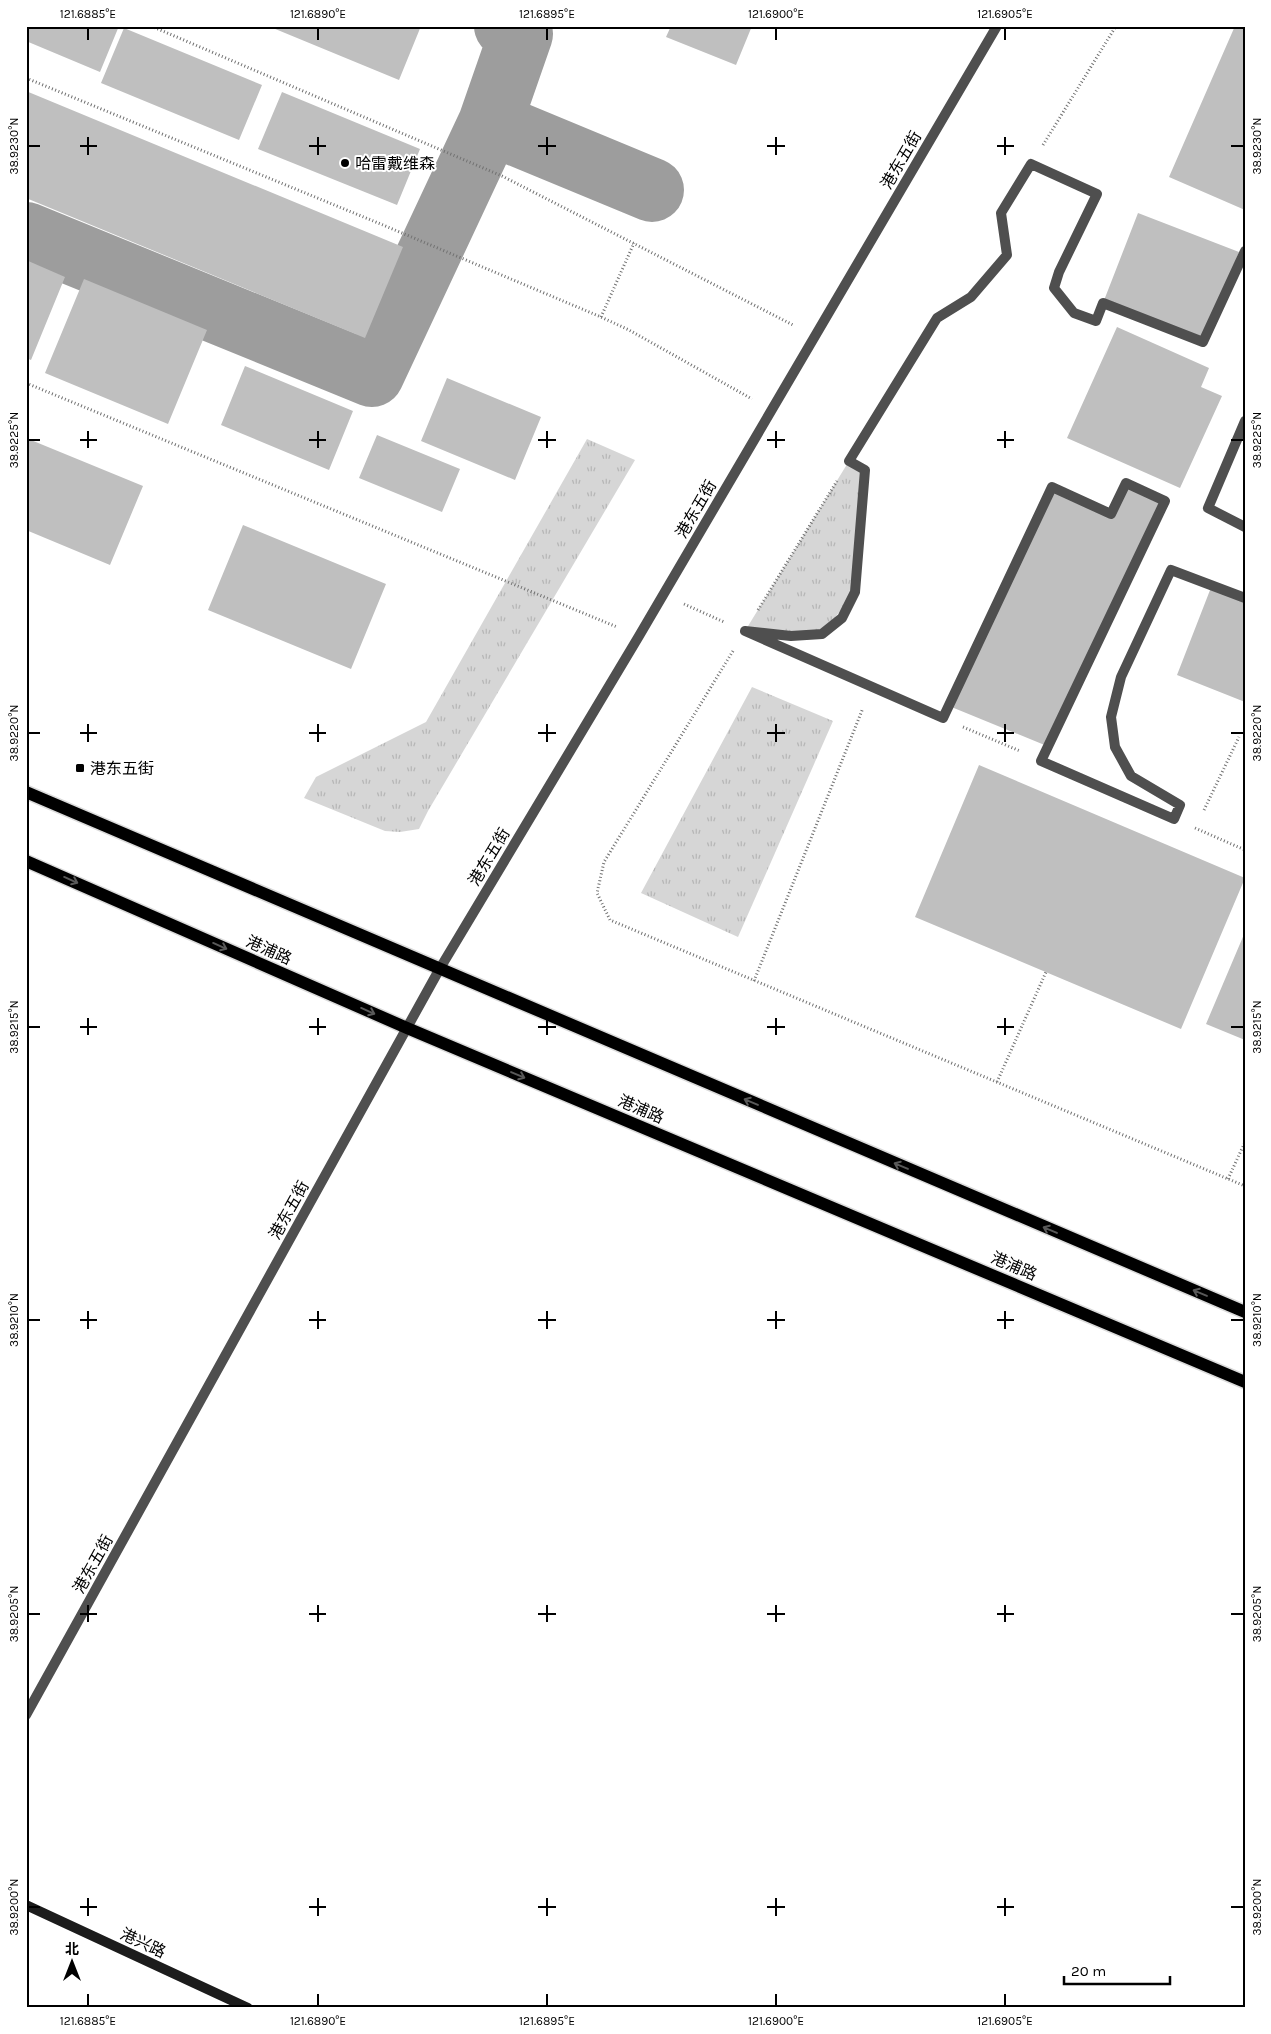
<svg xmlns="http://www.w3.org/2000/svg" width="1271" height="2034" font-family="Karla,'Noto Sans SC',sans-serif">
<defs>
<pattern id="grass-tufts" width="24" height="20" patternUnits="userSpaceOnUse" patternTransform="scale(1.25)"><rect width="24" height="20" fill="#d6d6d6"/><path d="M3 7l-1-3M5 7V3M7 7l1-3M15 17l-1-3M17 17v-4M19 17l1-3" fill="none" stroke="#b6b6b6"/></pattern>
</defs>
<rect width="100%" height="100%" fill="#fff"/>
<path fill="url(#grass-tufts)" d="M587,439L635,460L428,811L419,829L400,832L385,831L304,798L316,777L426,722Z
M849,461L865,470L855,592L822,634L745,631Z
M752,687L833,721L738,937L641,893Z"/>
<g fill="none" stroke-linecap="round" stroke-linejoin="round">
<path stroke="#9d9d9d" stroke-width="64" d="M490,123L652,190
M26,234L372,375L490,123L521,34L506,26"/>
</g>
<path fill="#bfbfbf" d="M26,26H119L100,72L26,41Z
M268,26H421L399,80Z
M671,26H752L736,65L666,37Z
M1235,26L1245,29V210L1169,177Z
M124,28L262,85L239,140L101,83Z
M26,91L403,247L365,338L26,198Z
M282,92L420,149L397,205L258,149Z
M1138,213L1239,252L1203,342L1103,303Z
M26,260L65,277L31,360L26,358Z
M84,279L207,330L168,424L45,373Z
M1117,327L1209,368L1201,387L1222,396L1180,488L1067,438Z
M245,366L353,411L329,470L221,425Z
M447,378L541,417L515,480L421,441Z
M377,435L460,469L442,512L359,478Z
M26,438L143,486L110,565L26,530Z
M1126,483L1165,501L1047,746L949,706L1052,487L1111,514Z
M243,525L386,584L351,669L208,610Z
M1212,585L1245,598V702L1177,675Z
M979,765L1245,878L1181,1029L915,917Z
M1245,932V1040L1206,1024Z"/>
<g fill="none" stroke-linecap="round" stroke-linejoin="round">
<g stroke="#dbdbdb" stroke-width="15">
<path id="primary" d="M26,792L1245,1312
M26,861L407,1028L1245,1382"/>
</g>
<path stroke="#717171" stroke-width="3" stroke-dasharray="1 2.5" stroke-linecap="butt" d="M151,26L502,176L793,325
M26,78L383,225L601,317L629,330L752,399
M1043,145L1116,26
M601,317L634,243
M26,383L617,627
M684,604L724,622
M758,610L837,481
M733,651L604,862L597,893L610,920L1245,1186
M963,727L1020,751
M1204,810L1239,737
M1195,828L1245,850
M754,981L863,708
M997,1082L1046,972
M1228,1179L1245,1142"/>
<path stroke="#4f4f4f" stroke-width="10" d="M1245,251L1203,342L1103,303L1096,321L1074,313L1054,288L1059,272L1097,194L1031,164L1001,213L1007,255L971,297L937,318L849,461L865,470L855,592L842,618L822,634L791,636L745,631L943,718L1052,487L1111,514L1126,483L1165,501L1041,761L1174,819L1180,805L1131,776L1115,747L1111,717L1121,677L1171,570L1245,598
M1245,421L1208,508L1245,527"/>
<path stroke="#4f4f4f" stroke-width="10" d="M26,1715L439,970L639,636L997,26"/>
<path stroke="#1c1c1c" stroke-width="10" d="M26,1905L248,2008"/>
<use href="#primary" stroke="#000" stroke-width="12"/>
</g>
<defs><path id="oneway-shaft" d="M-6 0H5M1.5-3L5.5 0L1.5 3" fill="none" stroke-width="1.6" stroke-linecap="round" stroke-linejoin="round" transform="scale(1.25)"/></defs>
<g stroke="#595959">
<use href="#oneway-shaft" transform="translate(71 880) rotate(24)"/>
<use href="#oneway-shaft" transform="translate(220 946) rotate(24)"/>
<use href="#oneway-shaft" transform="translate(368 1011) rotate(24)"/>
<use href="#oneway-shaft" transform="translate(518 1075) rotate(23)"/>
<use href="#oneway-shaft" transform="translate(751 1102) rotate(-157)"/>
<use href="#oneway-shaft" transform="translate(901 1166) rotate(-157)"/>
<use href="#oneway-shaft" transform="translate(1050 1230) rotate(-157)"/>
<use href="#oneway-shaft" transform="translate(1200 1293) rotate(-157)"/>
</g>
<path fill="none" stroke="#000" stroke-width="2" d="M88,28V40M318,28V40M547,28V40M776,28V40M1005,28V40M88,137V155M318,137V155M547,137V155M776,137V155M1005,137V155M28,146H40M80,146H97M309,146H326M538,146H556M767,146H785M997,146H1014M1231,146H1244M88,431V448M318,431V448M547,431V448M776,431V448M1005,431V448M28,440H40M80,440H97M309,440H326M538,440H556M767,440H785M997,440H1014M1231,440H1244M88,724V742M318,724V742M547,724V742M776,724V742M1005,724V742M28,733H40M80,733H97M309,733H326M538,733H556M767,733H785M997,733H1014M1231,733H1244M88,1018V1035M318,1018V1035M547,1018V1035M776,1018V1035M1005,1018V1035M28,1027H40M80,1027H97M309,1027H326M538,1027H556M767,1027H785M997,1027H1014M1231,1027H1244M88,1311V1329M318,1311V1329M547,1311V1329M776,1311V1329M1005,1311V1329M28,1320H40M80,1320H97M309,1320H326M538,1320H556M767,1320H785M997,1320H1014M1231,1320H1244M88,1605V1622M318,1605V1622M547,1605V1622M776,1605V1622M1005,1605V1622M28,1614H40M80,1614H97M309,1614H326M538,1614H556M767,1614H785M997,1614H1014M1231,1614H1244M88,1898V1916M318,1898V1916M547,1898V1916M776,1898V1916M1005,1898V1916M28,1907H40M80,1907H97M309,1907H326M538,1907H556M767,1907H785M997,1907H1014M1231,1907H1244M88,1994V2006M318,1994V2006M547,1994V2006M776,1994V2006M1005,1994V2006"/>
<g fill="#000" stroke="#fff" stroke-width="2">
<circle cx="345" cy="163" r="5"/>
<rect x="75" y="763" width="10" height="10" rx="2.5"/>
</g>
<g text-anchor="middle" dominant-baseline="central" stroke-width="4" stroke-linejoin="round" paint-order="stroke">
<g font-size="16" fill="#000" stroke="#fff">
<text transform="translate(901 160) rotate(-60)">港东五街</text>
<text transform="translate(696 509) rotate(-60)">港东五街</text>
<text transform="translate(489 857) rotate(-59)">港东五街</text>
<text transform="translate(269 950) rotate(24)">港浦路</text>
<text transform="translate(641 1109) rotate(23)">港浦路</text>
<text transform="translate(289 1210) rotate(-61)">港东五街</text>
<text transform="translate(1014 1266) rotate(23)">港浦路</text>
<text transform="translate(93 1564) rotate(-61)">港东五街</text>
<text transform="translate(143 1943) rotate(25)">港兴路</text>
</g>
<g font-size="16" fill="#000" stroke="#fff" text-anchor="start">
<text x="355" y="163">哈雷戴维森</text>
<text x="90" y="768">港东五街</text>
</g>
</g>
<rect width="1271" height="2034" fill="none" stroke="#ffffff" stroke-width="55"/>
<g transform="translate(72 1962)" stroke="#ffffff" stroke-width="4" paint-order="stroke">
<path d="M0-4L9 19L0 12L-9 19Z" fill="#000000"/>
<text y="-8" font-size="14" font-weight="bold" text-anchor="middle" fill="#000000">北</text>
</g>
<path d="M1064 1976v8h106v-8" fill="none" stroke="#000000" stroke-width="2.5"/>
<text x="1071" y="1976" font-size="15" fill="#000000" stroke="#ffffff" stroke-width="4" paint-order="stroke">20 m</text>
<rect x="28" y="28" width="1216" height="1978" fill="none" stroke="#000" stroke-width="2"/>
<g font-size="12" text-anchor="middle" fill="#000">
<text x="88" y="18">121.6885°E</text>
<text x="318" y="18">121.6890°E</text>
<text x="547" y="18">121.6895°E</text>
<text x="776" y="18">121.6900°E</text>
<text x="1005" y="18">121.6905°E</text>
<text transform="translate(14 146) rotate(-90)" y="4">38.9230°N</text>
<text transform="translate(1257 146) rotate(-90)" y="4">38.9230°N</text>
<text transform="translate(14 440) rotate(-90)" y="4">38.9225°N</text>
<text transform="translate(1257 440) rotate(-90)" y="4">38.9225°N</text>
<text transform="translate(14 733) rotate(-90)" y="4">38.9220°N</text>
<text transform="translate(1257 733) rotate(-90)" y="4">38.9220°N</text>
<text transform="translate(14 1027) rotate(-90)" y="4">38.9215°N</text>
<text transform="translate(1257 1027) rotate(-90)" y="4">38.9215°N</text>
<text transform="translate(14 1320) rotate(-90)" y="4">38.9210°N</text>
<text transform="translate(1257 1320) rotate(-90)" y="4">38.9210°N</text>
<text transform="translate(14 1614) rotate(-90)" y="4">38.9205°N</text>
<text transform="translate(1257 1614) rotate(-90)" y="4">38.9205°N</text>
<text transform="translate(14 1907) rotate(-90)" y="4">38.9200°N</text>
<text transform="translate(1257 1907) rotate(-90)" y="4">38.9200°N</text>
<text x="88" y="2025">121.6885°E</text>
<text x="318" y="2025">121.6890°E</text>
<text x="547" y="2025">121.6895°E</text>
<text x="776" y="2025">121.6900°E</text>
<text x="1005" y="2025">121.6905°E</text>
</g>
</svg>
